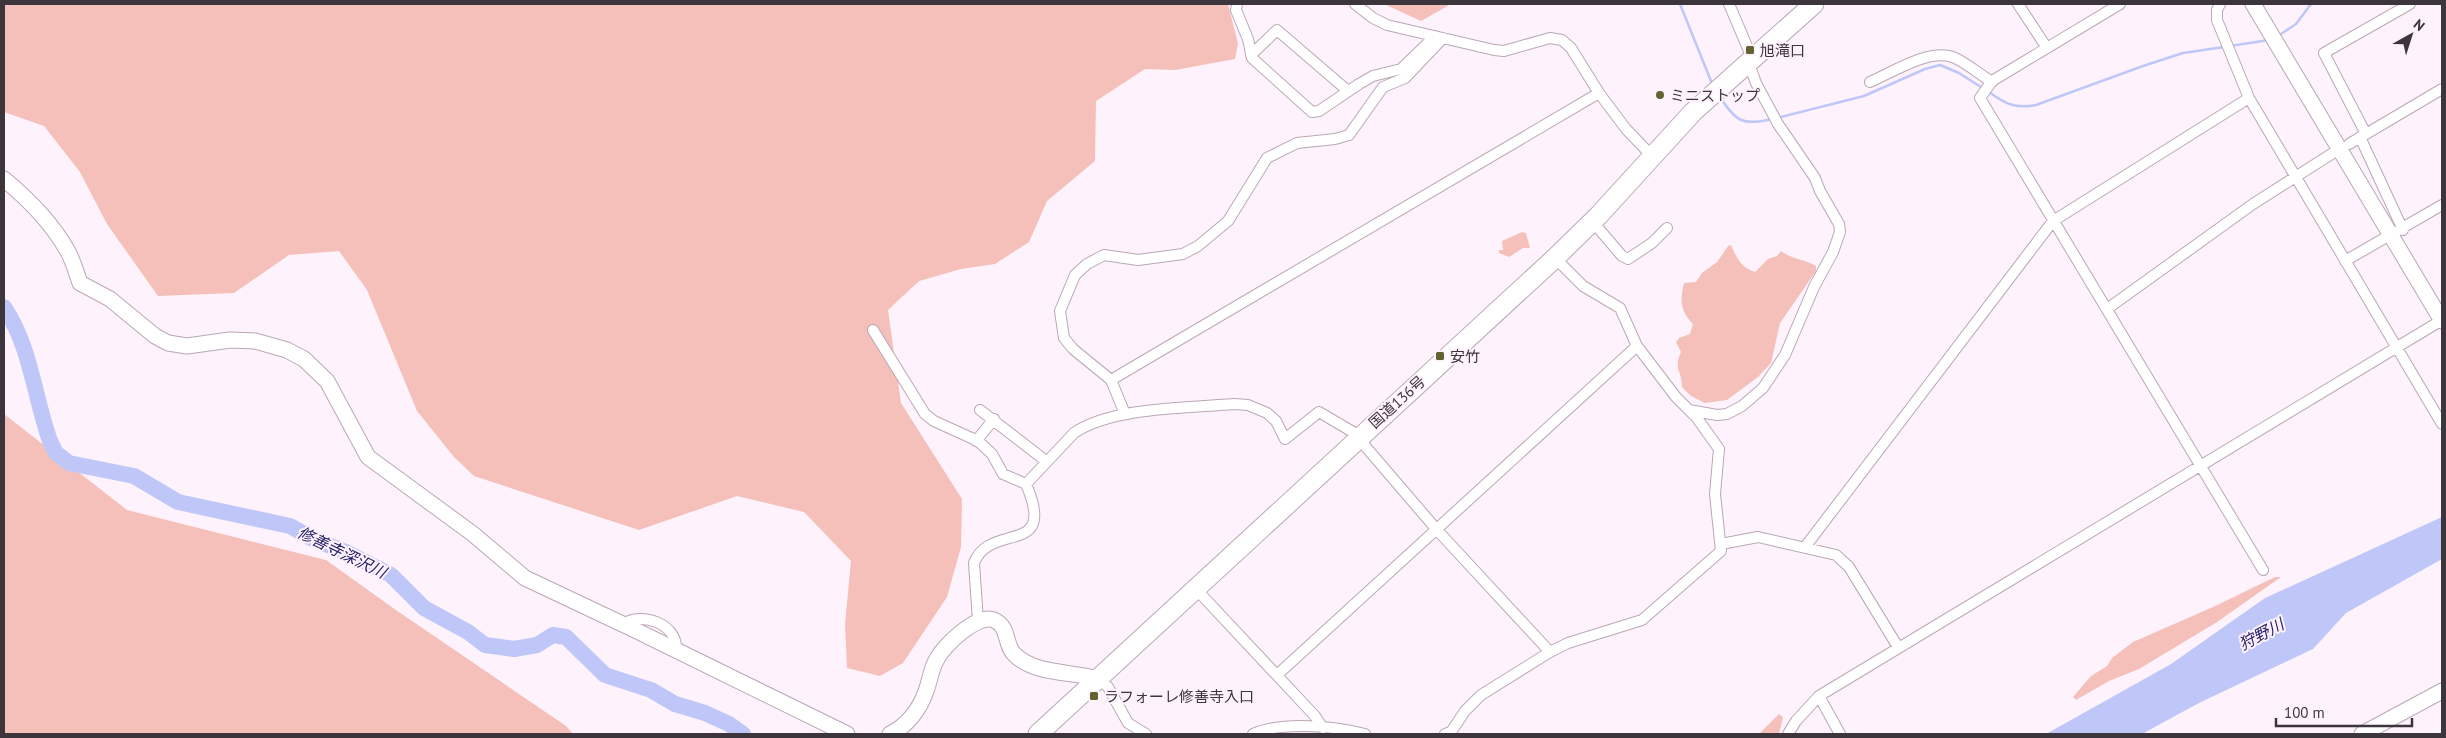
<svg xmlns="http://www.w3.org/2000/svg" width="2446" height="738" font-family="'PT Sans','Noto Sans JP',sans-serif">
<rect width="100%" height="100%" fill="#fef2fc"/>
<path fill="#f5c0b9" d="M4,4H1228L1238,44L1235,59L1175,70L1145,69L1096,101L1095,161L1047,201L1029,242L995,264L961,269L919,281L888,310L901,403L962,499L961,547L947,597L903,663L880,676L847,668L845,624L851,561L804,512L737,496L639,530L474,476L454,457L417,411L367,290L339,251L289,255L234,293L158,296L107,224L80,172L44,126L4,112Z
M1384,4H1451L1421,21Z
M1522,232L1526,233L1530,248H1523L1509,257L1499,253V250H1503L1502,241Z
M1731,245C1737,259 1741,267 1755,272L1768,259L1777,256L1781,251C1793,260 1805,259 1816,266V271L1780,323L1771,363L1758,377L1727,400L1705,403L1691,396L1682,387C1682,370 1673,370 1681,352L1676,342L1679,338L1690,334L1693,324C1680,311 1680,300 1684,283L1696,282L1702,273L1717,262L1728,246Z
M4,414L127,510L326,560L393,608L566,726L573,734H4Z
M2275,577H2281L2217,622L2139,669L2109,681L2076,700L2073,697L2091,676L2107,666L2112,658L2133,642L2213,607Z
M1779,714L1783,717L1779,734H1759Z"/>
<path fill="#bfc7f9" d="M2442,517V559L2346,613L2313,649L2199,703L2142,734H2046L2171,664L2265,598Z"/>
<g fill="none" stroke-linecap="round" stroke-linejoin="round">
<path stroke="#bfc7f9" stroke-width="2.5" d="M1680,4L1713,86
M2278,36L2296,24L2311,4
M2230,46L2269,40
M1989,92C2005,104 2016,109 2036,105L2143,66L2183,53L2224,47
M1720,97C1736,122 1743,126 1772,119
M1777,118L1864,96L1925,69L1940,65L1959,73L1984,89"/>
<path stroke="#bfc7f9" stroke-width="16" d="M4,307C31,347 34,396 50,441L56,453L69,463L134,476L178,502L290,526L313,539L348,553L391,575L424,608L468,632L485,645L514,649L537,645L553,635L566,637L605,675L651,690L675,704L705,713L729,724L743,734"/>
<g stroke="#baa7b6" stroke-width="12">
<path id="street" d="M1237,4L1236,10L1248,39L1252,58L1312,112L1319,111L1359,84L1373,76L1401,69L1435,36
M1355,4L1373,18L1387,25L1494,50L1504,51L1550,38L1562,40L1571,48L1599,93L1626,129L1652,156
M1729,4L1752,58
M2018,4L2047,48
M2120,4L1992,81L1980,98L2263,570
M2220,4L2217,10V20L2249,98L2442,424
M1251,55L1277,30L1348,91
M1870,82C1893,72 1931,47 1955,58C1968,64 1979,74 1992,82
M2366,134L2324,53L2410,4
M2360,137L2403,230
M2349,144L2442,89
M1593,222L1622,256L1628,259L1652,243L1667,228
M2345,261L2442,205
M2107,309L2253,204L2333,153
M873,330L925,414L934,421L978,441L992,454L1003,474L1026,484C1058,558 990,521 974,563L978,621
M1111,380L1599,93
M980,410L1046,461
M1689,410L1717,415L1727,414L1742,406L1763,388L1785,355L1814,287L1833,252L1840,232L1839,224L1820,191L1815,178L1778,124L1756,83L1748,61
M1125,414L1111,380L1073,349L1064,338L1060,311L1075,275L1087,264L1104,255L1138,260L1183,254L1198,246L1228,221L1267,158L1297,143L1335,139L1349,135L1383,87L1405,78L1443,38
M976,441L994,419
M1026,484L1074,433C1112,407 1188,408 1234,404L1248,405L1267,413L1276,421L1285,439L1319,412L1353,432L1437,530L1550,652
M1721,544L1758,537L1836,555L1849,567L1898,647
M1805,547L2053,221L2249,98
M1195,588L1315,716L1323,728
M623,624C642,611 678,624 676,650
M1277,675L1637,346
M1098,679L1108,687L1128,723L1146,734
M1819,696L1840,734
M1253,734C1282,721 1335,726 1365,734
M1445,734L1451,732L1465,711L1481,695L1550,652L1568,643L1642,620L1721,551L1715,494L1719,449L1697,418L1676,397L1637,346L1620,308L1583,286L1555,258
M1788,734L1796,721L1819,696L2442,320"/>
</g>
<g stroke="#baa7b6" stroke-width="17">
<path id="secondary" d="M2253,4L2442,321
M4,179C28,199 52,223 67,250C73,260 76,272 80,283L110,299L155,336L168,343L187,346L230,340L255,341L287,350L304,359L327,381L368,457L473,534L525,578L633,629L847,734
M890,734C907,726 920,709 926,691C930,681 931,668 937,659C944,645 978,613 994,620C1010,627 1004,645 1015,655C1036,675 1072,671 1098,679
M2362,734L2442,691"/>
</g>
<g stroke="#baa7b6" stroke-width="21">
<path id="highway" d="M1038,734L1555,258L1599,215L1693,112L1814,4"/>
</g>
<use href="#street" stroke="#fff" stroke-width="10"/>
<use href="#secondary" stroke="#fff" stroke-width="15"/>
<use href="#highway" stroke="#fff" stroke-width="19"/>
</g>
<g fill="#626330" stroke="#fef2fc" stroke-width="2">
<rect x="1745" y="45" width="10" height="10" rx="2.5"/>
<circle cx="1660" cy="95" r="5"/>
<rect x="1435" y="351" width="10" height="10" rx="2.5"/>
<rect x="1089" y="691" width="10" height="10" rx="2.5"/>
</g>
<g text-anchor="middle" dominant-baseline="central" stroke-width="4" stroke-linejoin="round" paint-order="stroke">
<g font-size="15" fill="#3d353c" stroke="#fef2fc" text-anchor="start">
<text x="1760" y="50">旭滝口</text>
<text x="1670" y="95">ミニストップ</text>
<text x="1450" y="356">安竹</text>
<text x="1104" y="696">ラフォーレ修善寺入口</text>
</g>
<g font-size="15" fill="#3d353c" stroke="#fef2fc">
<text transform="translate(1397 402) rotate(-42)">国道136号</text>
</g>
<g font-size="16" font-style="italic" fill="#242368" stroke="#fef2fc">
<text transform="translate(342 552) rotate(26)">修善寺深沢川</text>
<text transform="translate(2261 634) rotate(-28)">狩野川</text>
</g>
</g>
<rect width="2446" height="738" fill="none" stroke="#3d353c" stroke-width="10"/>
<g transform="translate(2411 35) rotate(39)" stroke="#fef2fc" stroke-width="4" paint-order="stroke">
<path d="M0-4L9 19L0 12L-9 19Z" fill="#3d353c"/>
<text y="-8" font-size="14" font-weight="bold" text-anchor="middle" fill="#3d353c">N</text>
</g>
<path d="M2276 718v8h136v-8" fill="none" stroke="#3d353c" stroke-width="2.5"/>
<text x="2284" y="718" font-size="15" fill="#3d353c" stroke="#fef2fc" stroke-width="4" paint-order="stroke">100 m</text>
</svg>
